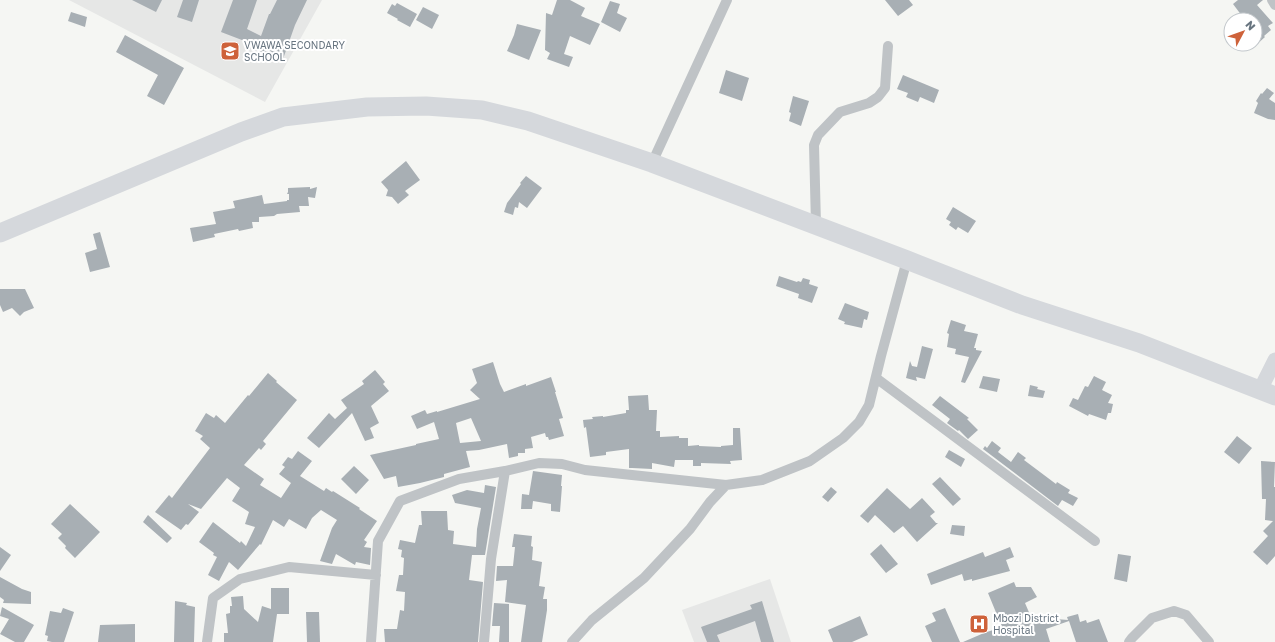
<svg xmlns="http://www.w3.org/2000/svg" width="1275" height="642" font-family="'Golos Text',sans-serif">
<rect width="100%" height="100%" fill="#f5f6f3"/>
<path fill="#e6e7e6" d="M69,0H322L265,102Z
M770,579L791,642H694L682,610Z"/>
<path fill="#a8afb4" fill-rule="evenodd" d="M132,0H162L156,12Z
M183,0H199L192,22L177,17Z
M233,0H257L247,29L261,36L269,14H270L277,0H307L295,25L283,59L265,53L264,54L253,49L255,45L221,32Z
M557,0H570L585,8L581,16L600,24L590,45L570,36L564,54L573,57L569,67L547,59L550,53L545,50L546,13L552,15Z
M885,0H909L913,5L898,16Z
M1238,0H1263L1257,5L1273,23L1268,26L1271,30L1264,36L1265,37L1255,46V20H1245L1233,4Z
M610,1L620,4L617,13L627,18L620,32L601,22Z
M397,3L417,14L410,27L397,20L398,19L387,13L392,4L395,6Z
M423,7L439,15L432,29L416,20Z
M71,12L87,17L85,27L68,21Z
M517,24L541,30L529,60L507,51L514,35Z
M125,35L184,68L164,105L147,96L158,75L116,52Z
M726,70L749,78L742,101L719,93Z
M903,75L939,90L934,103L920,97L918,102L906,97L908,93L897,89Z
M1267,88L1274,93L1269,99L1275,103V120L1268,119L1254,113L1258,103L1256,101L1261,93L1262,94Z
M793,96L809,101L801,126L789,121L791,113L789,112Z
M406,161L420,180L405,191L409,195L398,204L392,197L386,196L388,190L381,182Z
M526,176L542,188L527,208L519,202L518,208L515,207L513,215L504,212L507,203L521,184L520,183Z
M310,187V189L317,187L315,198L308,197L309,206H299L300,212L277,214L274,216L259,217V222H252L253,228L239,231L238,229L214,234L215,237L193,242L190,228L216,224L213,212L235,208L233,201L262,195L264,204L287,201V200H289V194H287L288,192V188Z
M953,207L976,221L968,233L958,227L956,230L949,225L951,222L946,219Z
M100,232L110,267L90,272L85,253L97,249L93,234Z
M779,276L797,282L798,281L801,282L803,278L810,280L809,284L818,287L812,303L798,298L799,294L776,286Z
M0,289H25L34,308L24,312L20,316L12,308L3,312L0,305Z
M845,303L869,312L867,320L864,319L862,328L844,324L845,322L838,319Z
M951,320L966,325L964,331L978,334L974,348H976V350L982,351L965,383L961,382L969,357L955,354L956,349L947,347L949,334L947,333Z
M922,346L933,349L925,379L916,377L917,381L906,378L910,361L912,366L917,367Z
M493,362L500,384L504,392L526,384V386L551,377L556,392H555L563,418L559,419L564,436L549,440L548,437H546L545,433L531,437L533,448L525,449V453H518V456L509,458L507,444L479,450L466,451L470,467L444,474V477L420,483L398,487L396,476L384,479L370,455L416,445V444L439,439L434,422L417,429L411,416L425,410L427,414L437,411V412L480,399L470,390L477,383L472,369ZM471,418L481,441L460,443L456,423Z
M375,370L385,382L383,384L389,391L371,406L379,423L370,428L374,438L365,441L352,413L319,448L307,438L329,413L335,419L347,408L341,400L364,384L362,381Z
M268,373L277,381L276,382L297,400L263,441L266,444L261,450L259,448L244,465L264,479L260,485L281,498L291,483L279,474L285,467L282,465L288,457L292,459L298,451L312,461L300,476L324,491L326,488L332,492L333,491L360,508L359,509L377,521L364,540L367,542L364,547L371,548L370,565L356,562L355,565L336,554L332,564L320,561L332,528L337,520L321,510L312,518L306,529L289,519L284,527L273,520L261,545L260,544L238,570L229,562L219,581L208,575L217,557L213,555L214,553L199,542L213,522L240,543L241,541L246,546L255,527L245,524L249,512L232,501L240,488L227,478L201,509L188,504L199,512L188,525L186,524L181,530L155,512L169,495L172,498L210,448L200,439L203,436L195,431L206,413L214,418L216,415L225,423L248,395L249,396Z
M983,376L1000,379L997,392L979,388Z
M1094,376L1106,382L1102,390L1112,395L1108,403L1113,404L1111,413H1108L1106,420L1089,414L1088,416L1069,406L1073,398L1078,400L1085,386L1088,387Z
M1030,385L1038,387L1037,389L1045,391L1043,398L1028,396Z
M648,395L649,410H657L656,431H660V437L679,436V438H688V446L699,445V446L721,447V446L733,445V428H740L742,460L730,461L731,464L701,463V466H693V460H675L674,467L652,463V469L632,468H629V449L606,452V455L590,457L586,427L584,428L583,420L593,419L592,417L603,416V417L626,413V410H629L628,396Z
M940,396L969,418L967,419L978,430L968,439L959,430L958,431L947,423L950,419L932,405Z
M1237,436L1252,448L1239,464L1224,452Z
M992,441L1001,448L998,452L1011,462L1018,452L1026,458L1024,460L1056,484L1057,482L1070,490L1068,493L1078,498L1073,506L1062,500L1058,506L983,449L985,446L987,448Z
M949,450L965,459L961,467L945,457Z
M1261,461L1275,462L1274,487H1275V556L1267,565L1253,552L1268,536L1263,531L1273,521L1265,520L1266,499H1262Z
M354,466L369,480L356,494L341,479Z
M533,471L562,475L561,486H562L560,512L551,511V504L533,501L532,509H521L522,494L529,495Z
M940,477L961,499L953,506L932,484Z
M485,485L496,487L485,555H472L469,580L483,582L478,642H385L384,629H397L400,610L404,611L405,592L396,591L399,575H403L404,558L401,557L402,550L398,549L400,540L415,543L419,525H422L421,511H447L448,530L454,531L453,544L476,547L477,529L481,508L455,503L452,495L467,490L484,493Z
M831,487L837,492L828,502L822,497Z
M887,488L910,509L922,498L935,512L930,516L936,523H938L917,542L903,526L894,533L875,515L868,523L860,516Z
M70,504L100,532L75,558L65,548L66,546L58,538L62,534L51,524Z
M148,515L172,538L167,543L143,522Z
M952,525L965,526L964,536L950,534Z
M514,534L532,536L531,546L533,547L532,560L542,562L539,586L545,587L543,599H547V610L542,642H521L526,605L505,602L507,580L496,581L497,566H513L515,547H512Z
M881,544L898,564L886,573L870,554Z
M0,547L11,555L0,571Z
M1010,547L1014,557L1006,560L1010,571L972,581V579L964,581L962,574L931,585L927,574L983,552L985,557Z
M1118,554L1131,556L1127,582L1114,579Z
M0,577L22,589L31,592V604L3,603L4,600L0,597Z
M1014,582L1016,587H1031L1037,597L1025,603L1031,617L1068,620L1067,617L1078,614L1080,622L1086,620L1087,623L1099,619L1108,642H1076L1069,621L1046,629L1050,642H963L984,633L1002,627L988,593Z
M271,588H289V614H277L273,642H224V633H228L226,614L230,613V606H232L231,597L243,596L244,609L258,622L262,606L271,609Z
M175,601L187,603L186,605L195,607L194,642H174Z
M762,601L774,642H761L755,621L717,635L720,642H707L701,627L752,609L750,605Z
M494,603L509,604V642H499L500,626H492Z
M2,607L34,625L24,642H15L0,634L9,619L0,616Z
M63,608L74,612L64,642H52L47,641L48,636L45,635L50,611L61,613Z
M945,608L960,642H932L925,626L936,621L932,613Z
M306,612H319L320,642H307Z
M860,616L868,635L852,642H833L828,630Z
M135,624V642H98L100,625Z"/>
<g fill="none" stroke-linecap="round" stroke-linejoin="round">
<path stroke="#bfc3c6" stroke-width="10" d="M1272,0L1275,5
M652,163L727,0
M816,225L814,145L818,135L840,112L869,103L878,97L885,88L888,46
M876,378L1095,541
M207,642L213,598L240,579L289,567L376,575
M371,642L378,541L400,501L459,479L505,471L539,463L562,464L585,470L726,485L762,480L810,461L843,438L859,422L869,405L881,356L907,260
M484,642L491,559L505,471
M572,642L592,620L644,578L690,529L710,502L726,485
M1129,642L1132,638L1152,618L1174,611L1186,615L1209,642"/>
<path stroke="#d5d8dc" stroke-width="15" d="M1260,390L1275,360"/>
<path stroke="#d5d8dc" stroke-width="19" d="M0,233L241,132L283,117L367,107L426,106L482,110L528,121L652,163L907,260L1022,305L1139,343L1275,396"/>
</g>
<defs>
<g id="school-square" transform="scale(1)"><rect x="-9" y="-9" width="18" height="18" rx="4" fill="#ce623a" stroke="#fff"/><path d="M0-5L7-2L0 1L-7-2ZM-4 1L0 2.5L4 1V4Q0 6-4 4Z" fill="#fff"/></g>
<g id="hospital-square" transform="scale(1)"><rect x="-9" y="-9" width="18" height="18" rx="4" fill="#ce623a" stroke="#fff"/><path d="M-5-5h3v3.5h4V-5h3V5h-3V1.5h-4V5h-3Z" fill="#fff"/></g>
</defs>
<g fill-rule="evenodd">
<use href="#school-square" x="230" y="51"/>
<use href="#hospital-square" x="979" y="624"/>
</g>
<g text-anchor="middle" dominant-baseline="central" stroke-width="4" stroke-linejoin="round" paint-order="stroke">
<g font-size="10" fill="#687580" stroke="#fff" text-anchor="start">
<text x="244" y="45">VWAWA SECONDARY<tspan x="244" dy="12">SCHOOL</tspan></text>
<text x="993" y="618">Mbozi District<tspan x="993" dy="12">Hospital</tspan></text>
</g>
</g>
<g transform="translate(1243 32) rotate(49)"><circle r="19" fill="#ffffff" stroke="#c3c8cc"/>
<path d="M0-3L7 15L0 10L-7 15Z" fill="#ce623a"/>
<text y="-6" font-size="11" font-weight="bold" text-anchor="middle" fill="#687580">N</text>
</g>
</svg>
